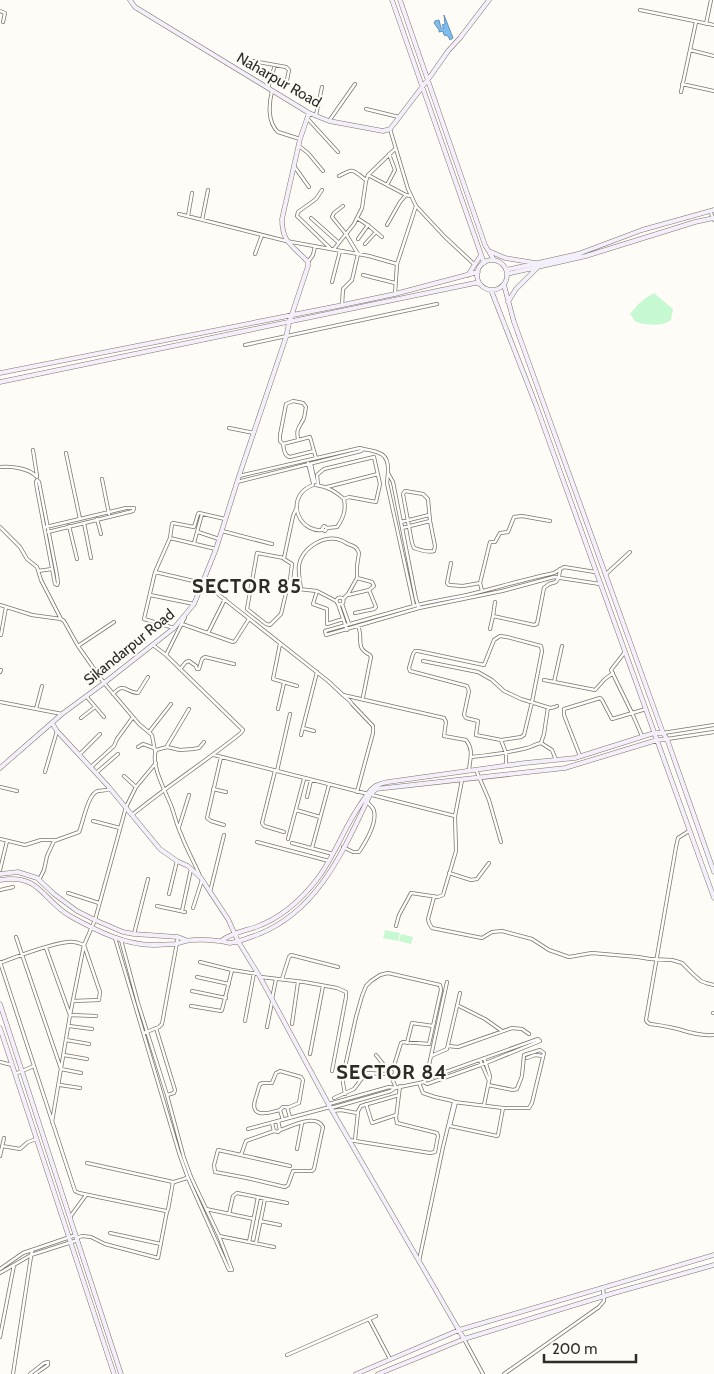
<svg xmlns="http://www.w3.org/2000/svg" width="714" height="1374" font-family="Cabin,sans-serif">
<rect width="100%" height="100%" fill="#fffbf6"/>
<path fill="#c6f9d1" d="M654,293L673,309L671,320C661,327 648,325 636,322L630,314C637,305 644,298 654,293Z
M385,930L400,933L398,941L383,938Z
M401,934L413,937L411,944L399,941Z"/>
<path fill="#7dbdf0" stroke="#6692b4" d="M444,15L453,38L450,40L448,36L444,35L443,31L439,32V30L434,23L435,21L439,20L441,28H444L442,25L445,24Z"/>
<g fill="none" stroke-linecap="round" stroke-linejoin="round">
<g stroke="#7e756a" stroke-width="4">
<path id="street" d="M640,10L714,25
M0,11L5,13L3,22
M706,24L711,0
M690,50L714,56
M253,61L286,67L289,70L287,80
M682,84L714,91
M268,88L275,65
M272,91C269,103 267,122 278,132L300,139
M681,92L696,22
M366,109L399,117
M316,115L322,87
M307,118L338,152
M329,121L355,84
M390,129L408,189L416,206L397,264L395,294
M299,146L308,153L323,171
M294,166L309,187
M368,175L406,195L411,196
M339,176C355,167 352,170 366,180
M387,185L395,170L389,154
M322,190L316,199L298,212L297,216L330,248
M416,206L445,237L475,265
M710,211L714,220
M179,214L286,241L369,256L397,264
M188,216L192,193
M311,218L339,243
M357,218L369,226L382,237
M202,220L208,190
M387,225L400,202L406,195
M358,239L368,225
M365,244L376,232
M334,249L354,224L362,208L366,181L368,175L395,149
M255,254L262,235
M308,262L313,255L315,246
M363,275L395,283
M332,282L340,251
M342,305L343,289L352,280L358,254L346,234L332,217L334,213L343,206
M245,345L437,304
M229,428L254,433
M298,439C296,429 299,428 303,420C305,417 305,411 306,407L303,403L293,401L286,404L280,435V441L283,444L310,437L316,458
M283,444C284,449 284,456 290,457L314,451
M363,449C368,450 375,451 379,453C391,457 388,473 387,483L414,606
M33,450L37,476
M66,453L80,519
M308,463L313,483
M311,464L315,482
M0,467C11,466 29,468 37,477
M388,473L393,482L416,599L419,608L326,635L325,631L414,606C431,601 449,599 467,595C496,588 525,579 554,573L564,567L595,572
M102,479L109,514
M37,480L39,482L57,575L58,583L57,585L55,584L37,489L36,482Z
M237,482L361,451L363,449L360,448L239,476
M313,485C308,487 303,490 300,495C290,511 304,532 322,530
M316,485C328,487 335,491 344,499
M318,485L317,475L324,469L374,457L380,484L376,502L349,497L344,499C346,510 344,517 337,527L327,528
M327,487L378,474
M405,491L423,494L428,499L430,521L435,546L434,551C427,553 420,550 414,548L412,543L403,494Z
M297,507L293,516L284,558L257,553L247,609L266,624L270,625L281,614L287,589L289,588L317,591L336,601
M97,519L101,534
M401,522L429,515
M84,523L91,558
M69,526L77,559
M324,526L327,528L325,531L322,529Z
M0,527L20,547L27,559L37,567L41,580L61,619
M46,527L126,508H134L133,511L48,532
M402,528L430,521
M222,531L272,544
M198,532L219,539
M170,538L216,549
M194,543L202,514
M284,559L292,564L289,588
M451,563L447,583L449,585L463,586L480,583
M38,571L52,569
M155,572L202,583
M605,575L630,552
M205,579L219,595L328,681L343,695L444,718L446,722L444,736L466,740C474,750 470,759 469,770
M301,589C300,581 298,573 299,565C302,549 321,536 337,539C341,540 345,542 348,544C354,546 357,547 359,553L357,566V578L348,594L343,599
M317,591L313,604L327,609V624L343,619
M482,591L480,583L490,542H495L500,533L508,532L514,517L522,516L550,521
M150,595L194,604
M348,595L369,590L374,586L372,582L357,578
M336.5 601a3.5 3.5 0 1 1 7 0a3.5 3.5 0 1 1-7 0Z
M338,604L347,630
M342,604L349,624
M0,605L32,615L61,619L64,621L78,646L104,683L139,724L152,735L155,751
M419,608L502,591L554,577L600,584
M355,613L374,609L376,607L369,590
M493,616L495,602
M182,624L233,642L235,641L249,619
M358,626C364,639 354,647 370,655L371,657L363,697
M174,628L144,619L155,572L170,538L172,524L173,523L194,527L198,514L199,513L225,519
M490,629L493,616L534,625L537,624L544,588L549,584L556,582L559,577L560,569
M208,633L225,599
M1,635L6,607
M500,636L507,637L541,646L542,651L532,702L524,735L521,737L501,740L476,735L478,721L466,718L464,715L469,691L467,686L414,672L410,671L409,668L413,654L415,651H418L484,665L494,640Z
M280,644L273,679L297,686
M78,646L114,622
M625,652L611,670L632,713L642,736
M166,655L185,617
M423,661L478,672L492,680L504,691L521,699L550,708L555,707L557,706
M180,669L186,662L189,661L196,666L197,669H199L202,659L205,657L234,664
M0,672L1,670
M544,680L595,690L605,679L613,673
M554,682L562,646
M113,694C125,681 126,693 138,693L148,677
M86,696L104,717
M344,696L350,701L352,704L373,726V733L357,792
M0,702L62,714
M36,709L42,686
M278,709L284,683
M81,718L95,707
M303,728L314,731
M149,732L171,704
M663,733L714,725
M301,735L317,672
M667,739L714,732
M501,740L506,753V765
M541,743L552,750L556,760
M167,746L189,709
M138,747L143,744L154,748
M79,755L100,734
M214,755L455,816L456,851L443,895L438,897L411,893L399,915L396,926
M580,756L564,715V709L600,698L602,700L612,719L646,709
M221,757L207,818L211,821L224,825
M471,757C490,755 508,753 527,748C532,747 535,744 541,743L544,734L548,707
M91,767L114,746L117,739L133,717
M476,770L489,800L501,842
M275,771L262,823L264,826L284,832
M277,771L290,714
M45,772L57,731
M96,773L118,754
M124,776L136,787
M0,787L17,791
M213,789L226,792
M307,797L311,780
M296,810L320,817
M132,815C167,786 205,762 241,733L243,730L166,655L153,645
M455,816L462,780
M93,821L120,828
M179,827L189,795
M689,831L678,838L676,847L646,1020L647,1022L650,1024C659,1025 669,1027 678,1029C690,1033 701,1036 714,1035
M0,839L25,845L41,840H54
M288,839L304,779
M257,842L329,861
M292,843L333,854
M343,847L353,852H359C365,843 377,823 374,811C373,807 370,805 367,802
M312,848L329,785
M0,870L7,841
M449,873L471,880L477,879L489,863
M200,876C194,862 186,848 181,834C177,826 175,817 172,808C167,794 150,765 156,750L167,747L180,750L193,749L199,748L204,742
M39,880L44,870L47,856L54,841L79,832C83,823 88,793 98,791C103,790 105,791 110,789
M0,890L13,887
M210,892L224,835
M68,893L99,903
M169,894L177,861
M434,897L428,919L429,923L432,928L482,938L492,932L502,931L532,939L549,950L569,957L592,953L638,957L650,959L672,960L682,963L694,975L701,981L706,983L714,985
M157,906L185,912
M193,908L202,880
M182,911L191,869
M134,934L148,879
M16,937L61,1069L81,1073
M115,938L179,1153L188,1178L229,1270H232
M121,940L138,1003L167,1095L184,1158L191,1177L219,1236L232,1270
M46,948L70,1015L96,1016
M0,962L75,1191L79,1193L166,1211L168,1210L173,1182L87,1163
M200,962L232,970L257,974
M0,963C18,956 50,944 68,942C74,941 79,943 84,945L100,992L99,1000L73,1001
M197,977L229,984
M261,977L304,982L337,988L346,992V997L332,1071
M282,979L289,957L291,955L338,967
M192,991L226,998
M272,999L276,979
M457,1005L485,1019L502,1031
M191,1006L221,1011L222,1010L232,970
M713,1013H714
M245,1021L254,973
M292,1024L298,982
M69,1026L92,1029
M267,1027L272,1002
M156,1028L175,1090L174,1093L167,1095
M144,1033L159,1027L162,1024L178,937
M66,1040L89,1044
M407,1043L412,1023L433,1026
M448,1046L458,1047L512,1028L522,1029L529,1034
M310,1054L323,986
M64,1055L87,1059
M376,1055L388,1070
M431,1056L447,1049L460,993
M484,1058L490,1076L484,1105
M527,1058L535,1055L543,1056
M480,1060L489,1081
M0,1062L12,1065
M387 1072a4 4 0 1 1 8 0a4 4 0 1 1-8 0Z
M15,1074L34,1066
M391,1076L396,1088
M426,1079L447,982
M60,1085L80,1088
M395,1088L424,1082L427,1084L486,1063L540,1041L538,1039L426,1079L424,1082
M345,1094L343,1083V1076L356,1017L362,996L366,986L371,981L380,975L388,973L440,985L441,990L429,1044L403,1042L401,1043L393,1069
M334,1098L354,1089L366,1073L387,1074
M454,1102L503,1108H529L532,1103L544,1053L540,1050L524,1055L522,1076L517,1089L513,1090L488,1085
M456,1102L450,1126L497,1136L498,1135L503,1108
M329,1104L389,1087L395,1088L391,1091L331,1108
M366,1104L372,1123L396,1115
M280,1110C269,1113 250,1119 255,1100C257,1095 258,1089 260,1084L263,1083H272L276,1073L280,1071L301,1077L303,1080L299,1103L287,1108
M332,1111L341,1110L357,1113L361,1106L399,1095
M283,1120L280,1110L283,1107H287L290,1117
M52,1122L70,1015L84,945L95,920L126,807L136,787L156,763
M272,1123L274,1131L278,1132L280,1130L278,1121
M248,1129L330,1107
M274,1131L246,1141L241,1155L218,1150L214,1165L215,1172L247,1178L285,1187L288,1185L293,1171H312L314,1169L323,1127C316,1113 292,1126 280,1130
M349,1140L430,1153L435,1152L438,1136L437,1133L397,1123L396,1118L400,1086
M355,1140L358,1112
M2,1146L20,1149L28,1142L36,1139
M297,1149L302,1123
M241,1155L290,1166
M0,1156L4,1138
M174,1182L187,1178
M206,1209L254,1219
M229,1214L233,1196L237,1193L287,1203
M70,1217L86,1195
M260,1221L280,1225
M110,1233L161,1244
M219,1236L274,1247
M77,1238L82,1236L91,1237L105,1244L158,1258L167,1211
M249,1242L258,1197
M256,1243L265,1199
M419,1261L443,1147L454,1102L453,1101L435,1097L423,1093L419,1083
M0,1269L23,1253L76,1235
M0,1273L31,1255L78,1240
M369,1319L390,1359
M0,1337L14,1265
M464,1339L483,1374
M287,1355L376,1316
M13,1374L32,1250
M30,1374L44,1363L48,1362
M35,1374L48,1365V1362
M504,1374L599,1307L604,1301L603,1287"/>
</g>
<g stroke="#7e756a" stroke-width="5">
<path id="secondary" d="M130,0L135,7L148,15L309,113L329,121L383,131L390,129L394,124L432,74L448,51L460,38L489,0
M392,0L484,263
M400,0L485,245L494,260
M489,251L505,258L535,263
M477 275a15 15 0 1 1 30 0a15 15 0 1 1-30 0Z
M506,270L578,254L642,230L714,210
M507,274L586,256L695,222L714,218
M468,275L481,255
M504,285L514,322L663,733L667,739L714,872
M491,290L536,405L714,898
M508,302L516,289L537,268
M0,373L338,306L395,294L478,272
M0,382L475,283L480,284
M52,723L57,731L108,786L160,849L177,861L188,866L201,878L228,919L238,941L260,977L330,1107L464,1339
M0,768L62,714L104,683L174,628L194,604L216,549L239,476L286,337L289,323L308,266V262L306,260C291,244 282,242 282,219L300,139L309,113
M0,874L18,872L37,878L54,894L77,911L95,920L123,932L134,934L178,937L186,940
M0,880C40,873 42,900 70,916C95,930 126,946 156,945C162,945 168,944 175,944C181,943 186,940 193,940C202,939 211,940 219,941C223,941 227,943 230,943C240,942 250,937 259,934C319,910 344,849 370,795L376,789L565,768L657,740L667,739
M221,941C231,933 244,931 256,927C281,918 302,899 318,878C335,855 344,828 360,805C364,799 368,792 374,787C378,784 383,783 388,782L525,763L575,758L654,733H663
M0,1004L121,1374
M0,1028L114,1374
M356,1374L459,1330L714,1255
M378,1374L464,1339L614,1293L714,1265"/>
</g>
<use href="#street" stroke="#fff" stroke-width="2.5"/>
<use href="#secondary" stroke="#f5eefb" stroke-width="4"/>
</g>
<g text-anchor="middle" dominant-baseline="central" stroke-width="4" stroke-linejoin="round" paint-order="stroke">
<g font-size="15" fill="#2f2c27" stroke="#fffbf6">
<text transform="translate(279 80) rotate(30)">Naharpur Road</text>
<text transform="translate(129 647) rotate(-39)">Sikandarpur Road</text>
</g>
<g font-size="20" font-weight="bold" letter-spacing="1" fill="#2f2c27" stroke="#fffbf6">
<text x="247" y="586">SECTOR 85</text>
<text x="392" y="1072">SECTOR 84</text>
</g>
</g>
<path d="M544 1354v8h92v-8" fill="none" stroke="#2f2c27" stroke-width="2.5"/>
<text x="552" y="1354" font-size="15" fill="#2f2c27" stroke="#fffbf6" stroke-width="4" paint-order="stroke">200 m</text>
</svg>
